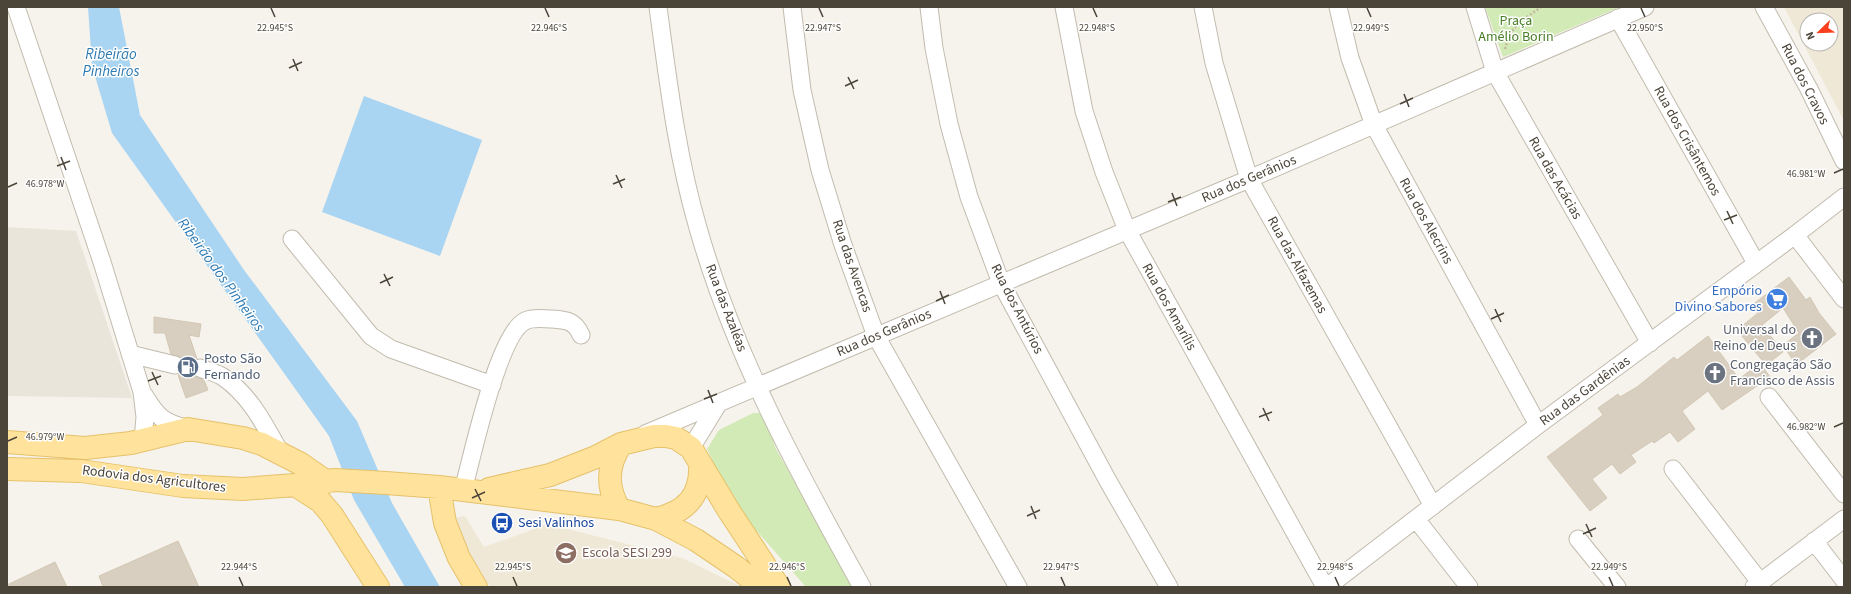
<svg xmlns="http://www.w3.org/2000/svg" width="1851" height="594" font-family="'Source Sans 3',sans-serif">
<rect width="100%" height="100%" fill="#f6f3ec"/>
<path fill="#eae5da" d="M7,227L76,231L132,398L7,396Z"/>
<path fill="#efe8d6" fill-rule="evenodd" d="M1784,7H1844V121ZM1807,20H1831V44H1807Z
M465,516L484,547L548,524L682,558L742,587H490L456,528L453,518Z"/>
<path fill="#d2eab5" d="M1485,7H1620L1503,57Z
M753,413H763L776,449L854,587H806L733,504L707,449L719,430Z"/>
<path fill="#a9d4f2" d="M88,7H119L140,115L244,270L357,421L392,503L440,587H405L354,500L329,436L112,133L92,66Z
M364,96L482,140L440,256L322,212Z"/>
<path fill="#d8cfc1" stroke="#d3c7b4" d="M1789,277L1806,300L1810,297L1819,313L1836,334L1796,365L1783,345L1799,333L1783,308L1762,325L1783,352L1766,365L1737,330L1758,313L1752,305Z
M154,317L201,324L199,337L189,335L197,359L191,364L190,369L193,375L204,380L208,390L186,398L178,375L185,368L184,362L182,358L171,354L165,333H154Z
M1708,336L1739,379L1760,363L1770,377L1722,410L1708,391L1682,411L1695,429L1678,442L1670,432L1654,443L1652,441L1631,455L1636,462L1620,474L1612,464L1592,479L1607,498L1590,511L1547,457L1603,415L1598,408L1618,394L1620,397L1637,387L1674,357L1677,360Z
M178,541L199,587H103L99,576Z
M55,562L67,587H7V585Z"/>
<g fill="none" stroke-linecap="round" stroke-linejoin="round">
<path stroke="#d4d0c8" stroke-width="17" stroke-dasharray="17 8" stroke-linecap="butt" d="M175,365L200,368"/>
<g stroke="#c2bbae" stroke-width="19">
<path id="minor" d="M16,7L102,262L142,392L145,417L143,440
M658,7C668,81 677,156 698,228C734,355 798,472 862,587
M792,7L802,90L820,170L843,245L876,336L1018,587
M929,7L934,48L949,124L969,197L1001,283L1108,481L1169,587
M1064,7L1084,111L1104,172L1127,230L1325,587
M1203,7L1214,63L1249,179L1433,506
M1338,7L1350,58L1374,125L1538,425
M1475,7L1495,72L1650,343
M1764,7L1809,89L1844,161
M1618,18L1756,263
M1795,235L1844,299
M292,239L371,336L391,349L492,385
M130,354L175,365
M200,368C208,371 217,373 223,377C251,396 265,426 281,454
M144,395C158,418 163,422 188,429
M1769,397L1844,494
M645,434L1249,179L1645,7
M691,448L718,404
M1673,469L1760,582
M463,490C472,458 498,334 525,321C533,317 544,319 552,319C567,320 575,321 581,335
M1416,519L1469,587
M1578,539L1617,587
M1814,541L1844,580
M1327,587L1538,425L1795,235L1844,197
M1754,587L1844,519"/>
</g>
<g stroke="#e6c16a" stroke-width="24">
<path id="major" d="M7,442L85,448L131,443L188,429L243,438L262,444L301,464L327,482
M7,469L81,471L183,486L243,489L295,485L335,480L386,483L439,487L619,509L656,519L696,540L736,567L761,587
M295,485L320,501L332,515L378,587
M439,487L445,523L459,558L476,587
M489,489L550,475L596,457L621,444L654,436H666L676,438L691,448L729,511L779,587
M619,509C606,486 607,466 621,444
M656,519C686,512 702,496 700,463"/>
</g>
<path stroke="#c4b79f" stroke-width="2.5" stroke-dasharray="2 2" stroke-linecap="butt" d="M1505,49L1510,33L1520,22L1541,7"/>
<use href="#minor" stroke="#fff" stroke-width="17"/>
<use href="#major" stroke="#ffe39c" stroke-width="22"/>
</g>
<path fill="none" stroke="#4b4439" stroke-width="1.5" d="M271,8L275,17M545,8L549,17M819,8L823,17M1093,8L1097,17M1367,8L1371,17M1641,8L1645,17M293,59L298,71M289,68L302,62M848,77L854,89M845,86L858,80M1404,94L1409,107M1400,104L1413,98M61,157L66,170M57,166L70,161M1834,173L1843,169M616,175L622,188M613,184L625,179M8,187L17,183M1172,193L1177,206M1168,202L1181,197M1727,211L1733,224M1724,220L1737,215M384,274L390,286M380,283L393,277M940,291L945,304M936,301L949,295M1495,309L1501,322M1491,319L1504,313M152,372L158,385M148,381L161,376M708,390L713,403M704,399L717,394M1263,408L1269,421M1259,417L1272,412M1834,427L1843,423M8,441L17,437M475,489L481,501M472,498L485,492M1031,506L1036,519M1027,516L1040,510M1586,524L1592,537M1583,534L1596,528M239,577L243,586M513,577L517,586M787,577L791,586M1061,577L1065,586M1335,577L1339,586M1609,577L1613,586"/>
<defs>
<g id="supermarket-disc" transform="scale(1.15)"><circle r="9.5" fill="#3f7fe0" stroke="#fff"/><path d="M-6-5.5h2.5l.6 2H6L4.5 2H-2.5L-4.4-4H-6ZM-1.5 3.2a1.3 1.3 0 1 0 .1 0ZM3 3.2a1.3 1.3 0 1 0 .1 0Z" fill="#fff"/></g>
<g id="church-disc" transform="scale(1.15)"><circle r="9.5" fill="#6b7280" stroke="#fff"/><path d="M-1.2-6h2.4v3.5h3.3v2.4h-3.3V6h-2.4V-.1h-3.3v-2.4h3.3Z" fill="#fff"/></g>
<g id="fuel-disc" transform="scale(1.15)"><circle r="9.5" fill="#5c6f8a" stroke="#fff"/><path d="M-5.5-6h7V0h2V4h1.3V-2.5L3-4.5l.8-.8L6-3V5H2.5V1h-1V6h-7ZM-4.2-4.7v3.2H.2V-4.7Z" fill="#fff"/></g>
<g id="bus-disc" transform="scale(1.15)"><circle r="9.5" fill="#1a4fb4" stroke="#fff"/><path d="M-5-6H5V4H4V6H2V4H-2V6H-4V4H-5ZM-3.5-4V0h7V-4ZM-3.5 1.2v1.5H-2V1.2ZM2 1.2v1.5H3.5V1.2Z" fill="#fff"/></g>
<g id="school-disc" transform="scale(1.15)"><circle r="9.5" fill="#8d6e63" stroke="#fff"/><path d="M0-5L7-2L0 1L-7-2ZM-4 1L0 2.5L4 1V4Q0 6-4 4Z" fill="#fff"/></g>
</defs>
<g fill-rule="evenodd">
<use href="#supermarket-disc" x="1777" y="299"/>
<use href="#church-disc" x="1812" y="338"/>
<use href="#fuel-disc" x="188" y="367"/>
<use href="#church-disc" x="1715" y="373"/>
<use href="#bus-disc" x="502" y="523"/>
<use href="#school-disc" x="566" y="553"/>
</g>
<g text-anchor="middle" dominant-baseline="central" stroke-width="3" stroke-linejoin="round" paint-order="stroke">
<g font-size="14" fill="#4a7f2a" stroke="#fff">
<text x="1516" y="21">Praça<tspan x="1516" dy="16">Amélio Borin</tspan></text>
</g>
<g font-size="14" fill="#4b4439" stroke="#fff">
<text transform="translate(1805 84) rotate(63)">Rua dos Cravos</text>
<text transform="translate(1687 141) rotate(61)">Rua dos Crisântemos</text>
<text transform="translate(1555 178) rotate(60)">Rua das Acácias</text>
<text transform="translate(1249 179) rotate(-23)">Rua dos Gerânios</text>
<text transform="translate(1426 221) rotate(61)">Rua dos Alecrins</text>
<text transform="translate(1297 265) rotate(61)">Rua das Alfazemas</text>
<text transform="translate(852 266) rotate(71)">Rua das Avencas</text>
<text transform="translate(1169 307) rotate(61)">Rua dos Amarílis</text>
<text transform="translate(726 308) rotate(69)">Rua das Azaléas</text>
<text transform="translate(1017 309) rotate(63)">Rua dos Antúrios</text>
<text transform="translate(884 333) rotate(-23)">Rua dos Gerânios</text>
<text transform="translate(1585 391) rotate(-36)">Rua das Gardênias</text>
<text transform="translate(154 479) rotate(7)">Rodovia dos Agricultores</text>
</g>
<g font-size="14" fill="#366cbe" stroke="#fff" text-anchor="end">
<text x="1762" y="291">Empório<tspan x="1762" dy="16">Divino Sabores</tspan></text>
</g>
<g font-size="14" fill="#5b616d" stroke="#fff" text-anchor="end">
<text x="1796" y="330">Universal do<tspan x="1796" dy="16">Reino de Deus</tspan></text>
<text x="1730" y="365" text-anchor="start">Congregação São<tspan x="1730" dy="16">Francisco de Assis</tspan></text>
</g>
<g font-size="14" fill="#4e5e75" stroke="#fff" text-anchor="start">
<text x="204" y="359">Posto São<tspan x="204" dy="16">Fernando</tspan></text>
</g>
<g font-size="14" fill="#164399" stroke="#fff" text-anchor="start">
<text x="518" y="523">Sesi Valinhos</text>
</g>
<g font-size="14" fill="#785e54" stroke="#fff" text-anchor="start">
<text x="582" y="553">Escola SESI 299</text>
</g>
<g font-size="15" font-style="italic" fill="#2e7ab2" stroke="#fff">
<text x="111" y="54">Ribeirão<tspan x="111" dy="17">Pinheiros</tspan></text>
<text transform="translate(221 275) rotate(54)">Ribeirão dos Pinheiros</text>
</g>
</g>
<g font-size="10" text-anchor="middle" fill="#4b4439" stroke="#fff" stroke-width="3" stroke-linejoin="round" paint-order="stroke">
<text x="275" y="31">22.945°S</text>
<text x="549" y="31">22.946°S</text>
<text x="823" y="31">22.947°S</text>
<text x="1097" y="31">22.948°S</text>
<text x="1371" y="31">22.949°S</text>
<text x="1645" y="31">22.950°S</text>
<text x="1806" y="177">46.981°W</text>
<text x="45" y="187">46.978°W</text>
<text x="1806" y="430">46.982°W</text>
<text x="45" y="440">46.979°W</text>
<text x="239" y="570">22.944°S</text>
<text x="513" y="570">22.945°S</text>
<text x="787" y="570">22.946°S</text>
<text x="1061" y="570">22.947°S</text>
<text x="1335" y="570">22.948°S</text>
<text x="1609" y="570">22.949°S</text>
</g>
<rect width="1851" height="594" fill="none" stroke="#4b4439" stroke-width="16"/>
<g transform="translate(1819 32) rotate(247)"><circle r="19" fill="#ffffff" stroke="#b7b4b0"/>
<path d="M0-3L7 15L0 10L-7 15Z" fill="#fc3f1d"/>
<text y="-6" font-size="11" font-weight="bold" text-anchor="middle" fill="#4b4439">N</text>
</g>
</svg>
